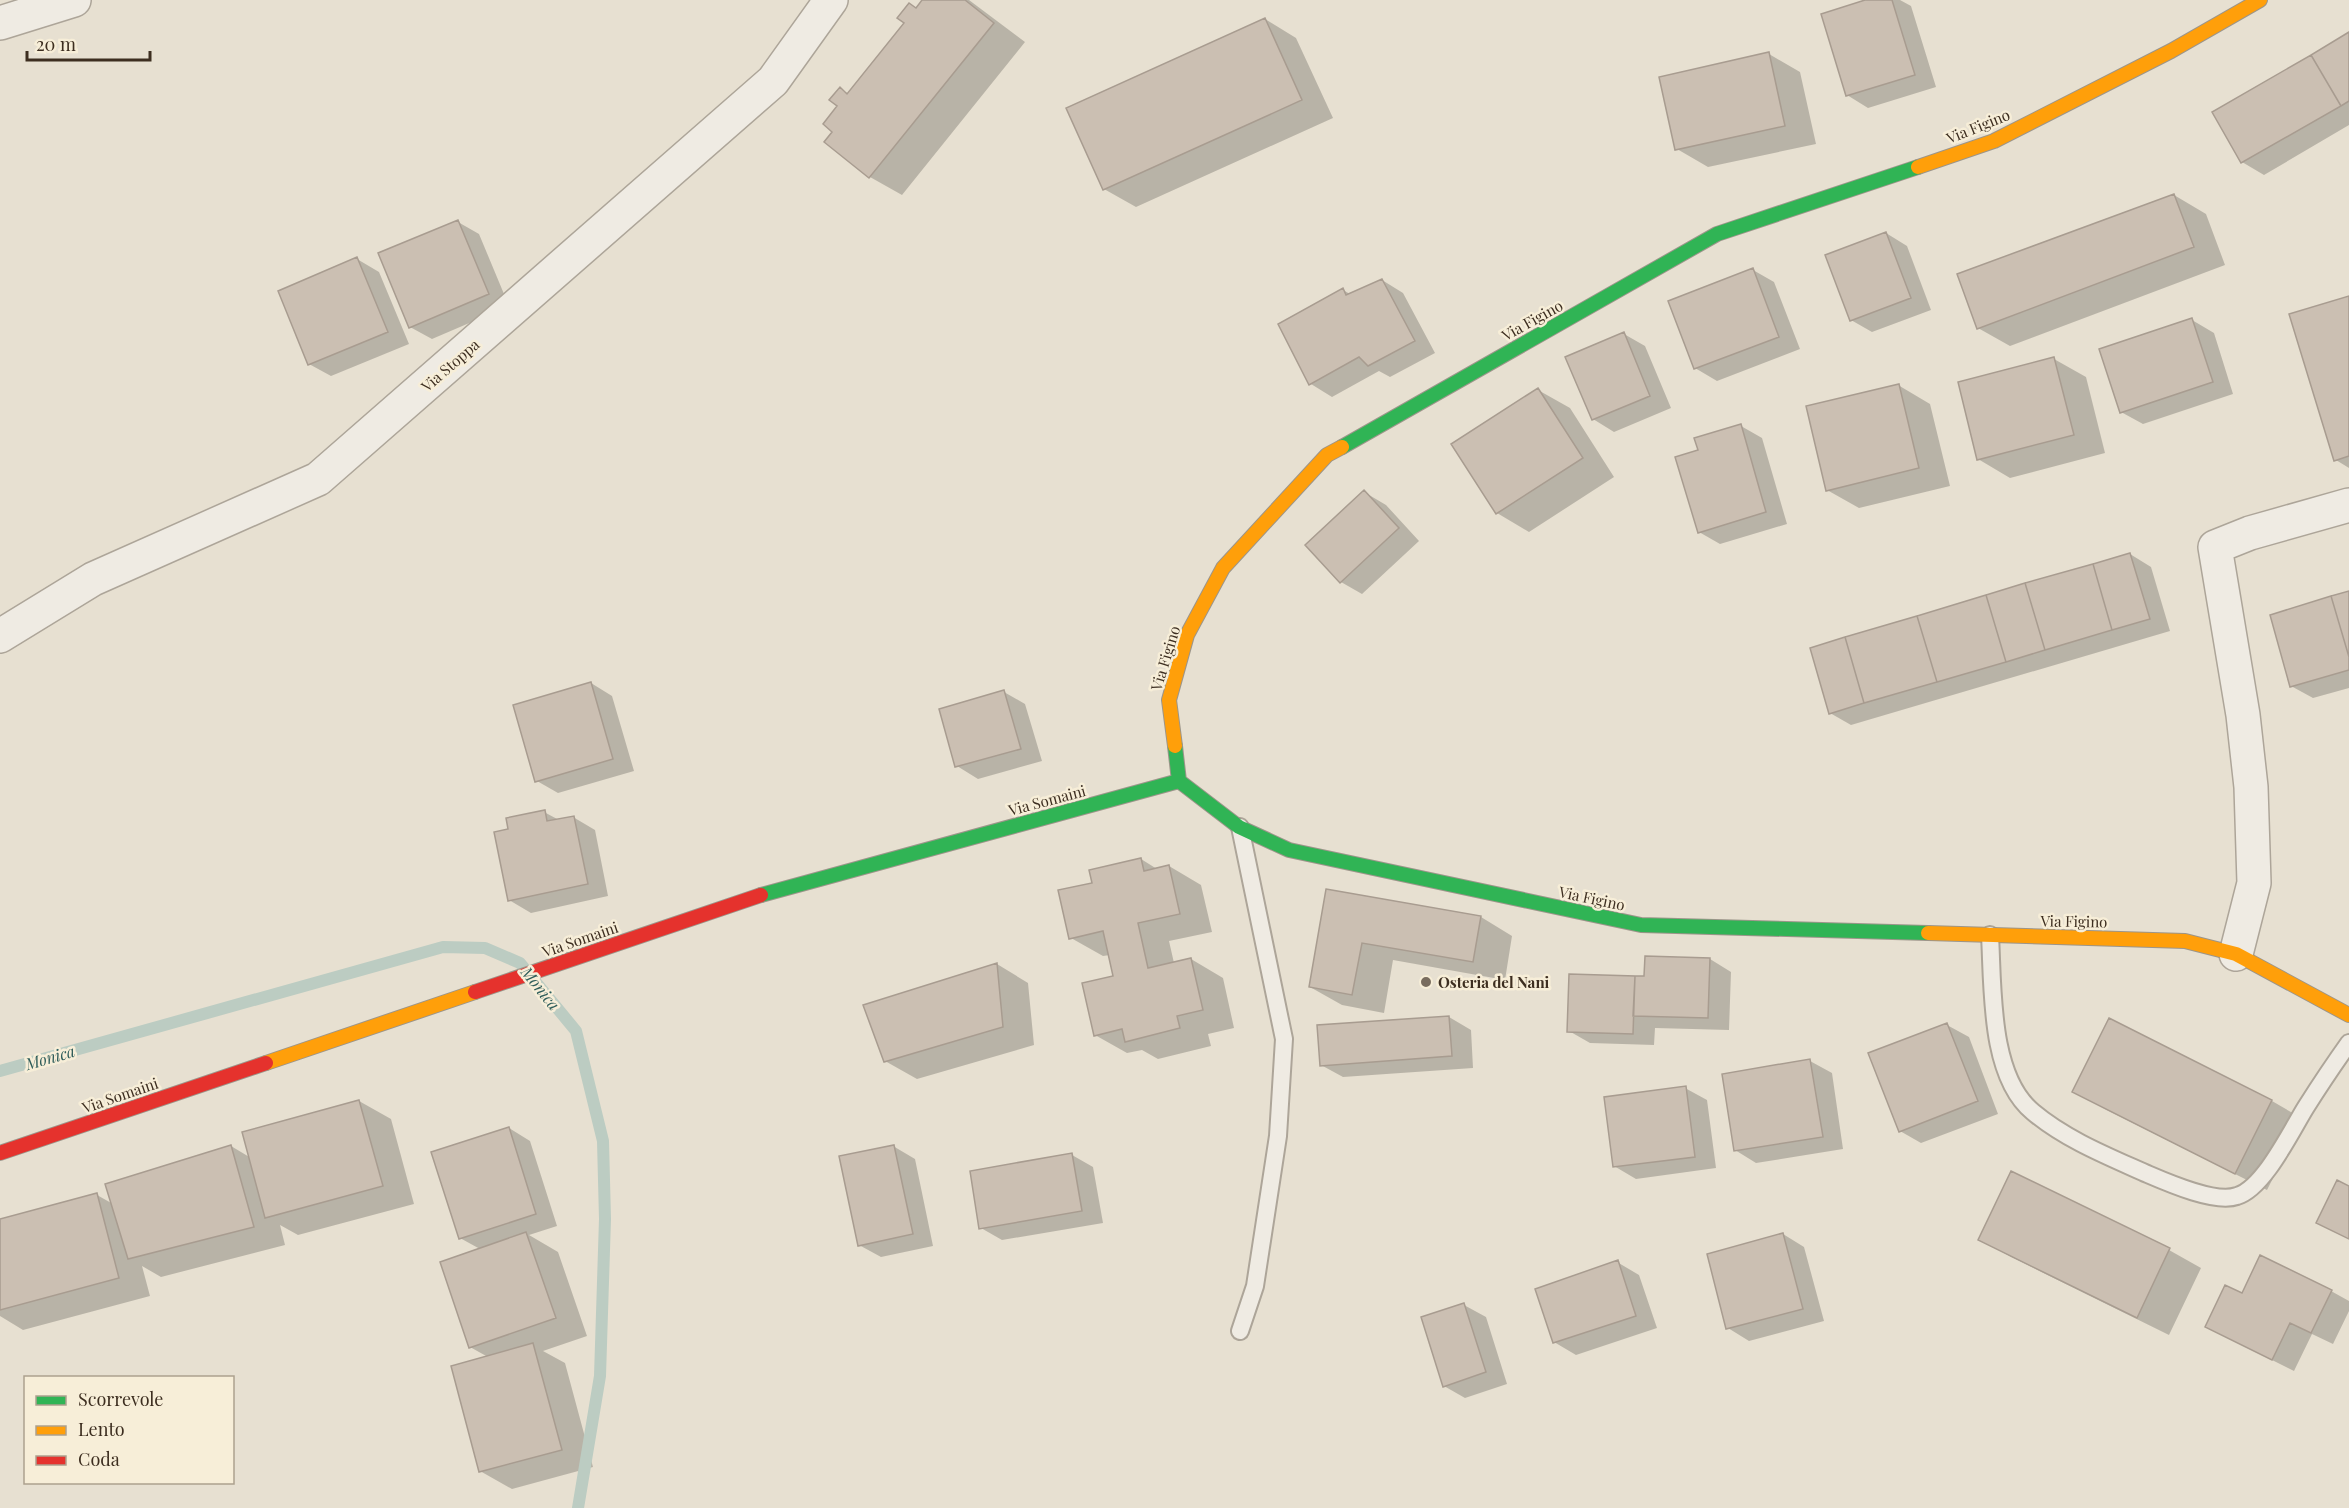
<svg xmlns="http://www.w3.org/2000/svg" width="2349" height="1508" font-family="'Playfair Display',serif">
<rect width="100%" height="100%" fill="#e7e0d1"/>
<path fill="#0003" d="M924,0H969L1025,42L902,195L870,177L826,141L834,131L840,89L849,94Z
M1870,0H1900L1911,6L1936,87L1868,108L1847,95Z
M1265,19L1296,38L1333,118L1136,207L1104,189Z
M2349,34V125L2264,175L2242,162L2214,112Z
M1769,54L1800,72L1816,144L1708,167L1677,149Z
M2174,195L2206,214L2225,265L2010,346L1978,328Z
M458,222L479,234L509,306L432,339L410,327Z
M1886,233L1907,246L1931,310L1872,332L1851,320Z
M357,259L379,272L409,344L331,376L309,364Z
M1753,270L1774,282L1800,349L1717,381L1695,368Z
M1382,280L1403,293L1435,353L1390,377L1379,371L1332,397L1311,384L1280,325L1343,290L1350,294Z
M2349,297V468L2336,460Z
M2192,320L2214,333L2233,394L2143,424L2121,412Z
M1624,334L1645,346L1671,408L1614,432L1593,419Z
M2054,359L2086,377L2105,453L2010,478L1978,459Z
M1898,385L1930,404L1950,486L1859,508L1827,490Z
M1538,390L1570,408L1614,477L1529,532L1497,513Z
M1741,426L1762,438L1787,524L1720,544L1699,532V451Z
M1364,492L1386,505L1419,541L1362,594L1341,582Z
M2130,554L2151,567L2170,631L1851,725L1830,713Z
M2349,593V688L2313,698L2291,686Z
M591,683L612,696L634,771L558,793L537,781Z
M1004,692L1025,704L1042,761L978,779L957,766Z
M544,812L559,820L573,817L595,830L608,896L531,913L509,900L510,830Z
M1141,859L1157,869L1169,866L1201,885L1212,932L1169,941L1174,963L1191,959L1223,978L1234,1028L1208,1034L1211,1046L1158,1059L1142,1050L1127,1053L1095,1035L1115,977L1110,955L1103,956L1071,938L1094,884Z
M1327,891L1481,917L1512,936L1505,980L1393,960L1384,1013L1342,1005L1310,987Z
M1710,959L1731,972L1729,1030L1655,1028L1654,1045L1590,1043L1569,1031L1646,978Z
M997,964L1028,983L1034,1045L917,1079L885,1061Z
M1449,1017L1471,1030L1473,1068L1343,1077L1321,1065Z
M2110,1020L2272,1101L2303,1119L2267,1190L2105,1109L2074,1091Z
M1947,1025L1969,1037L1998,1114L1921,1143L1900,1131Z
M1810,1061L1832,1073L1843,1149L1756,1163L1735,1150Z
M1685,1088L1707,1100L1716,1168L1636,1179L1614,1166Z
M359,1101L391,1119L414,1204L298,1235L280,1225L285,1245L161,1277L142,1266L150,1296L23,1330L0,1316V1221L97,1195L113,1204L231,1146L251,1158Z
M509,1128L530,1141L557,1226L529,1235L558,1252L587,1336L543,1351L565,1363L593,1467L512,1489L480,1471L488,1357L470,1347L480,1249L460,1238Z
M893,1146L915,1159L933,1246L881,1257L859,1245Z
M1072,1155L1093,1167L1103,1223L1002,1240L981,1228Z
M2012,1173L2169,1250L2201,1268L2169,1335L2011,1257L1980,1239Z
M1783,1234L1804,1247L1824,1321L1749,1341L1728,1328Z
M1617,1262L1639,1275L1657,1328L1576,1355L1554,1342Z
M2331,1291L2349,1301V1311L2333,1344L2312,1334L2294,1371L2206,1327L2243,1295Z
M1464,1305L1486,1317L1507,1384L1465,1398L1444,1386Z"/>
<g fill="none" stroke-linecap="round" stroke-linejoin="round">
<path stroke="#bcccc2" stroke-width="12" d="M0,1071L443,947L485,948L520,963L576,1031L603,1141L605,1219L600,1376L578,1508"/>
</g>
<path fill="#cbbfb2" stroke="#a89c90" stroke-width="1.5" d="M922,0H965L994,23L869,178L824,142L832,132L823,124L837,106L829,100L840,87L847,94L904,23L897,18L909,3L916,8Z
M1865,0H1892L1915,75L1846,96L1821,14Z
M1265,18L1302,100L1103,190L1066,108Z
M2349,32V101L2341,106L2311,55Z
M1769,52L1785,126L1675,150L1659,77Z
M2311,55L2341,106L2241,163L2212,112Z
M2174,194L2194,247L1977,329L1957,274Z
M458,220L489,294L409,328L378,253Z
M1886,232L1911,298L1850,321L1825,255Z
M357,257L388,332L308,365L278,291Z
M1753,268L1779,337L1694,369L1668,301Z
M1382,279L1415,341L1368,366L1359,357L1309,385L1278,324L1343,288L1346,295Z
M2349,296V456L2334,461L2289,314Z
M2192,318L2213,382L2120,413L2099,349Z
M1624,332L1650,396L1592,420L1565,357Z
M2054,357L2074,435L1977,460L1958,382Z
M1899,384L1919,468L1826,491L1806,406Z
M1538,388L1583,458L1496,514L1451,444Z
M1741,424L1766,512L1698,533L1675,457L1698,450L1694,438Z
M1364,490L1399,528L1340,583L1305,545Z
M2130,553L2150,619L2112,630L2093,564Z
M2093,564L2112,630L2045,650L2025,583Z
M2025,583L2045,650L2006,662L1986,595Z
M2349,591V657L2331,596Z
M1986,595L2006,662L1937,682L1917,616Z
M2331,596L2349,657V670L2290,687L2270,615Z
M1917,616L1937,682L1864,703L1845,637Z
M1845,637L1864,703L1829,714L1810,648Z
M591,682L613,759L535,782L513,705Z
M1004,690L1021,749L955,767L939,709Z
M545,810L547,821L574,816L588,884L508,901L494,832L508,829L506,818Z
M1141,858L1144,871L1169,865L1180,914L1138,923L1148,968L1191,958L1203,1010L1177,1016L1180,1028L1125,1042L1122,1029L1094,1036L1082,983L1113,976L1103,931L1069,939L1058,890L1092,883L1089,870Z
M1326,889L1481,916L1473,962L1362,943L1352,995L1309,987Z
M1645,956L1710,958L1708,1018L1633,1016L1635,976H1644Z
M997,963L1003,1027L884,1062L863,1005Z
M1569,974L1635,976L1633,1034L1567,1032Z
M1449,1016L1452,1056L1320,1066L1317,1025Z
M2109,1018L2272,1100L2235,1174L2072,1092Z
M1947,1023L1978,1101L1899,1132L1868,1053Z
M1810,1059L1823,1137L1734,1151L1722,1074Z
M1686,1086L1695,1157L1613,1167L1604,1097Z
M359,1100L383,1186L265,1218L242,1132Z
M509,1127L536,1214L459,1239L431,1152Z
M231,1145L254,1227L128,1259L105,1184Z
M894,1145L913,1234L858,1246L839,1156Z
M1072,1153L1082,1211L979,1229L970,1171Z
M2011,1171L2170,1248L2137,1318L1978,1240Z
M2337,1180L2349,1186V1239L2316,1223Z
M97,1193L119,1278L0,1310V1219Z
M526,1232L556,1318L469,1348L440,1262Z
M1783,1233L1803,1309L1726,1329L1707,1254Z
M2260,1255L2332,1290L2311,1333L2290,1323L2272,1360L2205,1327L2225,1285L2242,1293Z
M1618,1260L1636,1316L1553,1343L1535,1289Z
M1464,1303L1486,1372L1443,1387L1421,1317Z
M533,1343L562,1450L479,1472L451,1366Z"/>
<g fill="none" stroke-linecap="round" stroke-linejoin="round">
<g stroke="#ada599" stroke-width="20">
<path id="lane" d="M1240,827L1284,1039L1278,1136L1255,1286L1240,1331
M1990,935C1993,987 1989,1076 2033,1112C2065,1139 2107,1156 2145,1173C2166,1182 2215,1204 2237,1196C2264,1188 2291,1131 2306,1107C2320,1085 2334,1064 2349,1043"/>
</g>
<g stroke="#ada599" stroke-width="36">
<path id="street" d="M0,23L74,0
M0,636L93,579L318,479L773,81L831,0
M2236,954L2254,883L2251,787L2243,715L2215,547L2250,533L2349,505"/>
</g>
<g stroke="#9c958a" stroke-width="16">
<path id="fast" d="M1342,447L1717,234L1918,167
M1175,746L1179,781L1239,827L1289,850L1641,925L1928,933
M761,895L1179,781"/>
</g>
<g stroke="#9c958a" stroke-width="16">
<path id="slow" d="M1918,167L1994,141L2171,51L2260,0
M1175,746L1169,700L1187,635L1223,568L1327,455L1342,447
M1928,933L2185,941L2236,954L2349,1015
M266,1063L475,992"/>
</g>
<g stroke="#9c958a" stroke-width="16">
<path id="jam" d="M475,992L761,895
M0,1153L266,1063"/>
</g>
<use href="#lane" stroke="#efebe3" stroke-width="16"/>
<use href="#street" stroke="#efebe3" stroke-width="33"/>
<use href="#fast" stroke="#30b455" stroke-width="14"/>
<use href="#slow" stroke="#ff9f0a" stroke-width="14"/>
<use href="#jam" stroke="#e5322d" stroke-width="14"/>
</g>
<circle fill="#786c5e" stroke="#f7eed8" stroke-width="2" cx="1426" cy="982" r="6"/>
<g text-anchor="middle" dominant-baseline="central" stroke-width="5" stroke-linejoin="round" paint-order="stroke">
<g font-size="15" fill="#3d2e20" stroke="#f7eed8">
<text transform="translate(1978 126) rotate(-22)">Via Figino</text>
<text transform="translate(1532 320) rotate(-29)">Via Figino</text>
<text transform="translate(450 365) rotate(-41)">Via Stoppa</text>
<text transform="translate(1165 658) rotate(-73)">Via Figino</text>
<text transform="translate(1047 800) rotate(-15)">Via Somaini</text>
<text transform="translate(1592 898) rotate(12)">Via Figino</text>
<text transform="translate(2074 921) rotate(1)">Via Figino</text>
<text transform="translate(580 939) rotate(-19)">Via Somaini</text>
<text transform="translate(120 1095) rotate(-19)">Via Somaini</text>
</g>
<g font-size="15" font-weight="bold" fill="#3d2e20" stroke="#f7eed8" text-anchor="start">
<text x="1438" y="982">Osteria del Nani</text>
</g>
<g font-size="16" font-style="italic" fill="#2f5d5a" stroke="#f7eed8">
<text transform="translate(541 988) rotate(51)">Monica</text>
<text transform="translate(50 1057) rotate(-16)">Monica</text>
</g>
</g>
<rect x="24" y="1376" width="210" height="108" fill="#f7eed8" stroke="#ada18e" stroke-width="1.5"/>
<rect x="36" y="1396" width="30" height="9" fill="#30b455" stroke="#ada18e" stroke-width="1.5"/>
<text x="78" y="1406" font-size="18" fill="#3d2e20">Scorrevole</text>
<rect x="36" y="1426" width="30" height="9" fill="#ff9f0a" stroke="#ada18e" stroke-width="1.5"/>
<text x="78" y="1436" font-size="18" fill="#3d2e20">Lento</text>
<rect x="36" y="1456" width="30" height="9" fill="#e5322d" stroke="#ada18e" stroke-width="1.5"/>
<text x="78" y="1466" font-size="18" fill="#3d2e20">Coda</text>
<path d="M27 51v9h123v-9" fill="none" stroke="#3d2e20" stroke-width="3"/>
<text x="36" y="51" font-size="18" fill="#3d2e20" stroke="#f7eed8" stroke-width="4.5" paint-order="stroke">20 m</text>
</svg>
